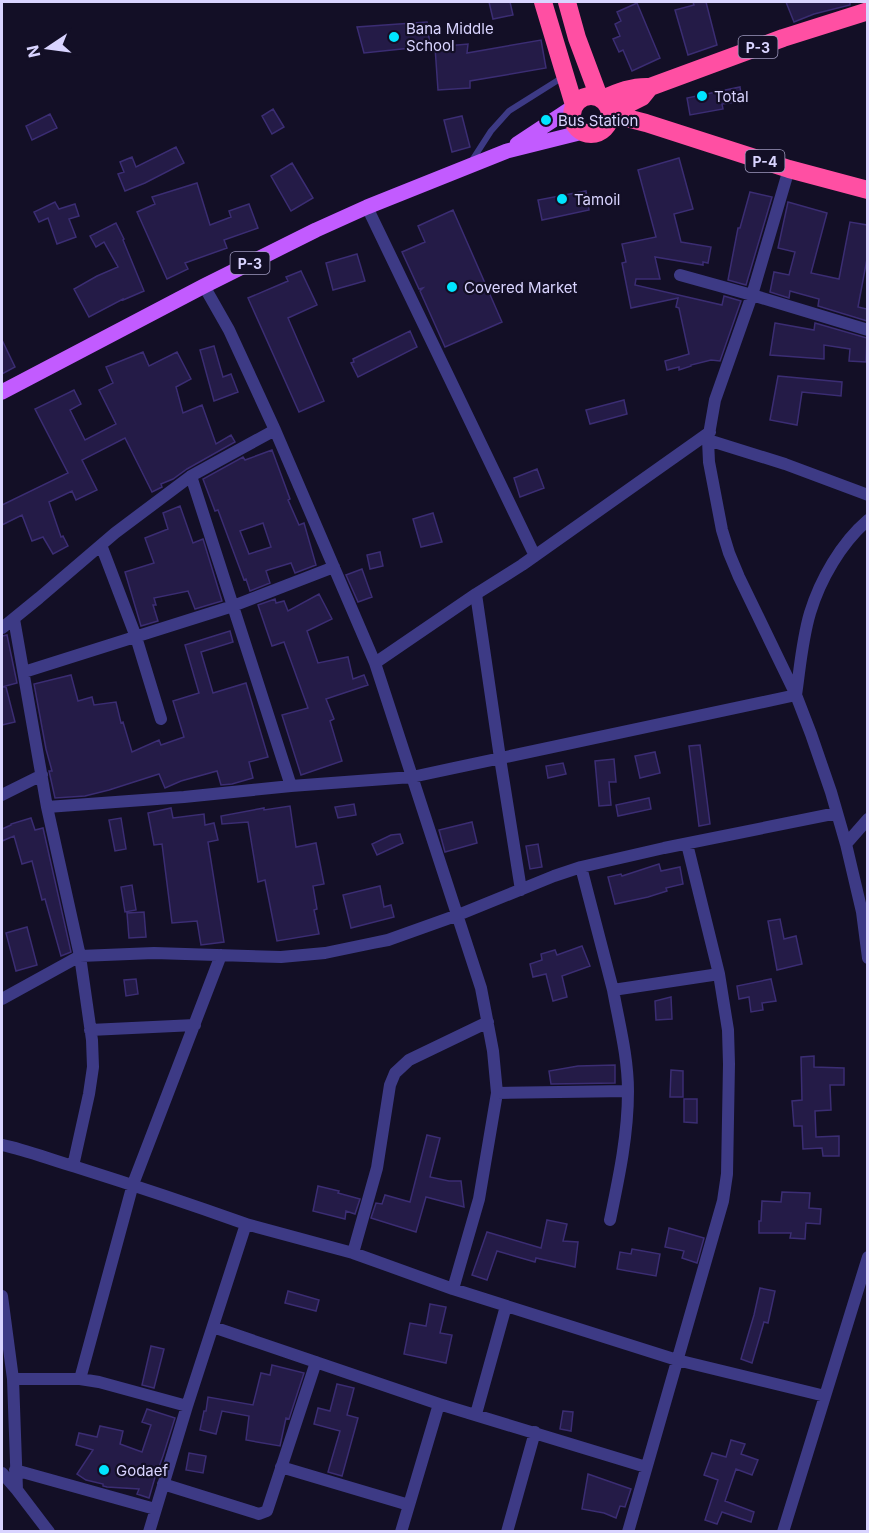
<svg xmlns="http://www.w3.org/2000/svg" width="869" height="1533" font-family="Inter,sans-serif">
<rect width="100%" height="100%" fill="#130f26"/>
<path fill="#241b47" stroke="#3b2d73" stroke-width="1.5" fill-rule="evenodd" d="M489,2H510L513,15L493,19Z
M693,2H706L717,45L688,55L675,10L694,5Z
M786,2H850V5L814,14L794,22Z
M637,3L660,58L632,71L623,50L619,52L613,39L620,36L615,24L621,21L617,12Z
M427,22L430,46L364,53L357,27Z
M541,40L546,68L470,81V88L438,90L435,47L468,44L467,53Z
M740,87L742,101L722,104L723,109L690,115L687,98Z
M273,109L284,127L272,134L262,116Z
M50,114L57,128L32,140L26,126Z
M462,116L470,147L452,152L444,120Z
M176,147L184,163L145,183L125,191L118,174L124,172L120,162L132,157L136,167Z
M679,158L693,209L674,214L681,242L711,247L708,263L703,262V265L655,257L660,279H636L635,285L722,305L724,296L741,301L720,361L711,360L691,365V366L679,370V367L667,370L665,361L689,354L679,308L676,307L678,298L631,308L622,263L626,262L622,244L656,237L638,170Z
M292,163L313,198L291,211L271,176Z
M197,183L210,225L231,217L229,211L249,204L258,228L224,240L227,248L185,263L188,269L167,279L137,212L155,204L152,197Z
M586,191L589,210L542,220L538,200Z
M750,192L772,197L746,285L728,280L738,228H740Z
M55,202L59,209L75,204L79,216L69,219L76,237L57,244L48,218L39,222L34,212Z
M788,202L827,213L811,273L839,279L850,222L867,225V259L858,307L867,309V321L818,306L819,299L790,291L789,298L770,292L774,272L789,275L795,252L778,248Z
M453,210L502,322L445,347L420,291L423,288L419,289L402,252L425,242L418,226Z
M116,223L124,239L123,240L144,291L123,300V299L89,317L74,289L97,276L118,267L104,242L96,247L90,236Z
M357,254L365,281L333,290L326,263Z
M301,271L317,305L288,318L324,401L299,412L248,298L288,281L286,277Z
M775,323L814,330L815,323L867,338L866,362L849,361L850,349L824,345V359L770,355Z
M410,331L417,347L358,377L351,363L354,362L353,359Z
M2,340L15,367L2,374Z
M214,346L223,377L231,374L238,392L214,401L200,350Z
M143,352L149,366L177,352L191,379L176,387L183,413L202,405L216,444L231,435L235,442L187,469L173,479L161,484L162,487L152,492L125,438L82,460L97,490L76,500L72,491L49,502L61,537L63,536L68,546L53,554L43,537L32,541L22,515L2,525V505L68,473L35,409L74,390L81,404L70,410L85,440L116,424L99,390L113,383L106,367Z
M778,376L842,382L841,396L802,392L797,425L770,420Z
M624,400L627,414L590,424L586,410Z
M272,450L290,499L288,500L299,525L304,523L316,565L295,573L291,563L268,570L266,571L270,583L250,591L246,579L244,580L218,510L215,511L203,479L243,457L245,460ZM263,523L271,547L249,554L240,531Z
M537,469L544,488L520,497L514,478Z
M180,506L193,543L203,539L222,601L195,609L188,591L154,598L156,605H153L158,621L141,626L125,572L154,563L145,538L168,529L163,513Z
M433,513L442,542L421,547L413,519Z
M380,552L383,566L370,569L367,555Z
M362,569L372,597L358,602L346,575Z
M319,594L332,619L307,631L318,663L348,657L353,679L364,675L368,685L326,699L334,719L330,721L342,761L301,775L282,715L308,708L284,642L272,646L258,605L275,599L276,603L284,601L288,611Z
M230,631L233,642L201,652L213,693L246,683L268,757L249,762L253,778L232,784L221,785L217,771L181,781L165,788L159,774L109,790L85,796L55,798L49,771H52L46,749L34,684L71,675L78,701L92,697L94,705L116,702L121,723L123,722L132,752L159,740L161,745L184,737L173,701L199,693L185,645Z
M7,635L17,683L2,687V636Z
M2,687H6L15,722L2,725Z
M700,745L710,824L699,826L689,746Z
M655,752L660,773L640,778L635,756Z
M614,759L616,782H609L611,805L599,806L595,761Z
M563,763L566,774L548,778L546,766Z
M649,798L651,809L618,816L616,805Z
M354,804L356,815L338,818L335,807Z
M290,806L296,847L316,843L324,884L313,886L317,909L314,910L319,934L277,941L265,880L258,882L248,822L222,824L221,816L264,808V810Z
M171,808L173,818L204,814L205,825L214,823L218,840L208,842L224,942L201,945L197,921L172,923L162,844L154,845L148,813Z
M31,818L35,830L43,828L71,952L61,956L45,899L42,900L32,861L22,864L14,836L2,841V829L11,825V824Z
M121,818L126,849L115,851L109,820Z
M472,822L477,843L445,852L439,830Z
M400,834L403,843L377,855L372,844L391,835Z
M538,844L542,867L530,869L526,846Z
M659,864L661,871L680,867L683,884L666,888L667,891L648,897L615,904L608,877L621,874L622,876Z
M132,885L136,910L125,912L121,887Z
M380,886L384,907L391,905L394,917L351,928L343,895Z
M144,912L146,937L129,938L127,913Z
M780,919L784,939L796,936L802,964L777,970L768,921Z
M27,927L37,965L16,971L6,933Z
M582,946L590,966L562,976L567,997L553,1001L546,974L533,977L530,964L542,960L541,954L555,950L557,955Z
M136,979L138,994L126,996L124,980Z
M771,979L776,1001L762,1003L763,1010L751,1012L749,997L739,999L737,986Z
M671,997L672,1019L656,1020L655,1001Z
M814,1056V1067L844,1068V1085H830L831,1110L815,1111L816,1137L839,1136V1156H823L822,1148L803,1149L802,1126H794L792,1101L802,1100L801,1057Z
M615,1065V1083L551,1084L549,1071L578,1066Z
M671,1070L683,1071V1097H670Z
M684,1099H697V1123L684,1122Z
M427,1135L440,1138L430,1177L449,1181H461L464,1207L426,1197L416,1232L371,1218L376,1203L382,1204L385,1195L410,1202Z
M318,1186L339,1191L338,1193L360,1199L355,1214L346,1211L345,1219L313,1211Z
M782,1192L810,1193L809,1208L821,1209L820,1224L806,1223L805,1239L790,1238L791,1233H759V1221H761L762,1201L781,1202Z
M547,1220L567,1224L563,1241L578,1242L575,1267L536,1258L535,1262L497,1251L487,1280L472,1275L487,1232L541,1248Z
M669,1228L704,1238L697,1263L682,1258L684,1251L665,1247Z
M632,1249L660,1254L656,1276L617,1269L620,1252L631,1254Z
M760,1288L775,1291L768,1323L764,1322L752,1363L741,1359L754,1315Z
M288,1291L319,1300L316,1311L285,1303Z
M430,1304L446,1307L440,1333L452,1335L446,1363L404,1354L410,1323L426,1326Z
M151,1346L164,1349L154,1388L142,1385Z
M272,1365L304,1373L289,1419L286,1418L280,1446L246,1440L249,1416L222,1411L216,1434L200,1430L204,1411H206L208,1397L253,1405L261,1373L270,1375Z
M337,1384L354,1388L347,1415L358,1418L342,1476L328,1472L340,1431L314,1424L318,1408L330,1411Z
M147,1409L175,1418L163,1456L159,1467H158L149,1498L137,1494L139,1489L107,1487L103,1486V1484L86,1480L77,1474L93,1450L76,1445L79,1433L97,1437L100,1426L123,1431L120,1444L142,1452L151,1425L142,1422Z
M563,1411L573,1412L571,1431L560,1429Z
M731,1440L745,1444L741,1454L758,1460L752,1475L736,1469L725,1501L754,1512L751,1522L722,1512L717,1524L705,1520L718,1480L704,1475L712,1453L726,1457Z
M189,1453L206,1456L203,1473L186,1470Z
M588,1474L631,1489L625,1507L620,1506L616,1518L604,1513L582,1509Z"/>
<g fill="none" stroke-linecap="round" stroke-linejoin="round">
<path stroke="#3d3a85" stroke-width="6" d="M471,162L491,131L509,111L563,77"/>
<path stroke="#3d3a85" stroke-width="12" d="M789,169L752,295L715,400L708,440L709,462L722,530L729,553L739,577L796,695L811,734L831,792L846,844L862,912L868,958
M367,207L535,556
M680,275L752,295L868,330
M204,286L229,330L275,430L375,663L481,988L493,1051L497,1093L479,1199L453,1289
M708,440L785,464L868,495
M191,476L291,786
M101,545L136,637L161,719
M476,594L500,758L521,890
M14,619L47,807L80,956L92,1040L93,1067L89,1094L73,1166
M2,628L39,598L115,533L191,476L275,430
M375,663L476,594L522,565L710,432
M24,672L233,606L334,567
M2,795L42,775
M47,807L184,797L291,786L412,777L796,695C800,668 802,640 810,613C820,580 841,543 868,520
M846,844L868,819
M581,867L613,990
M2,999L80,956L154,953L281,957L325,953L373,943L388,940L458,915L554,876L581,867L664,848L837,813
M90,1030L195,1025
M497,1093L628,1091
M2,1145C27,1150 51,1160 76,1167C133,1185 190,1204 246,1224
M610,1220C619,1177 628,1135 628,1091C628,1057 619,1023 613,990L719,974
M353,1253L377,1168L390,1085L395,1073L409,1060L488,1022
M2,1296L13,1379H80L99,1382L187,1406
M213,1327L439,1404
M13,1379L17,1490
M80,1379L133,1184L221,955
M476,1414L506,1306
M281,1467L409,1505
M15,1470L155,1509
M2,1473L17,1490L49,1532
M163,1484L259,1514L267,1511L316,1362
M149,1532L187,1406L246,1224L353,1253L453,1289L677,1360L825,1396
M401,1532L439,1404L646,1467
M507,1532L535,1432
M628,1532L723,1201L727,1174L729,1064L728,1030L719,974L687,844
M783,1532L868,1257"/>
<path stroke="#c25bff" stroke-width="15" d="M517,144L573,107
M2,392L204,286L316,230L367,207L507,151L583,132"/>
<path stroke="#ff4fa3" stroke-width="18" d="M543,2L574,105
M567,2L577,38L599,97
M572 115a19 19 0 1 1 38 0a19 19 0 1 1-38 0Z
M603,99C618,92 633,86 650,87L783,38L868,11
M610,113L642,97L650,87
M611,114L646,123L789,169L868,190"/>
</g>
<g fill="#00e5ff" stroke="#130f26" stroke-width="2">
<circle cx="394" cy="37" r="6"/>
<circle cx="702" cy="96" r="6"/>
<circle cx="546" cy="120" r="6"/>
<circle cx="562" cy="199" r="6"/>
<circle cx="452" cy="287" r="6"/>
<circle cx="104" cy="1470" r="6"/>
</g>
<g text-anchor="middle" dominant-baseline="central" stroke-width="4.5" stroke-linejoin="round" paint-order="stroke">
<g fill="#130f26" stroke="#9e99be" stroke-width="1.5">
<rect x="738.5" y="36" width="39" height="22" rx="4.5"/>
<rect x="745.5" y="150" width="39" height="22" rx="4.5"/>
<rect x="230.5" y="252" width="39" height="22" rx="4.5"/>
</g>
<g font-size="14" font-weight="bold" fill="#d9d4ff">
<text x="758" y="47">P-3</text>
<text x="765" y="161">P-4</text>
<text x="250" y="263">P-3</text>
</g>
<g font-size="15" fill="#d9d4ff" stroke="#130f26" text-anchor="start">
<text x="406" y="28">Bana Middle<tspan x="406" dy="17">School</tspan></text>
<text x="714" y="96">Total</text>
<text x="558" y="120">Bus Station</text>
<text x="574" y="199">Tamoil</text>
<text x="464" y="287">Covered Market</text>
<text x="116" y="1470">Godaef</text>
</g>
</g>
<rect width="869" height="1533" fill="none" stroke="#d9d4ff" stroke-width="6"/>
<g transform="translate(48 48) rotate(257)" stroke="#130f26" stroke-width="4.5" paint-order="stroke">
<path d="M0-4.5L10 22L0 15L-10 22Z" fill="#d9d4ff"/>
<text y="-9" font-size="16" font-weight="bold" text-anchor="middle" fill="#d9d4ff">N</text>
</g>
</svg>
